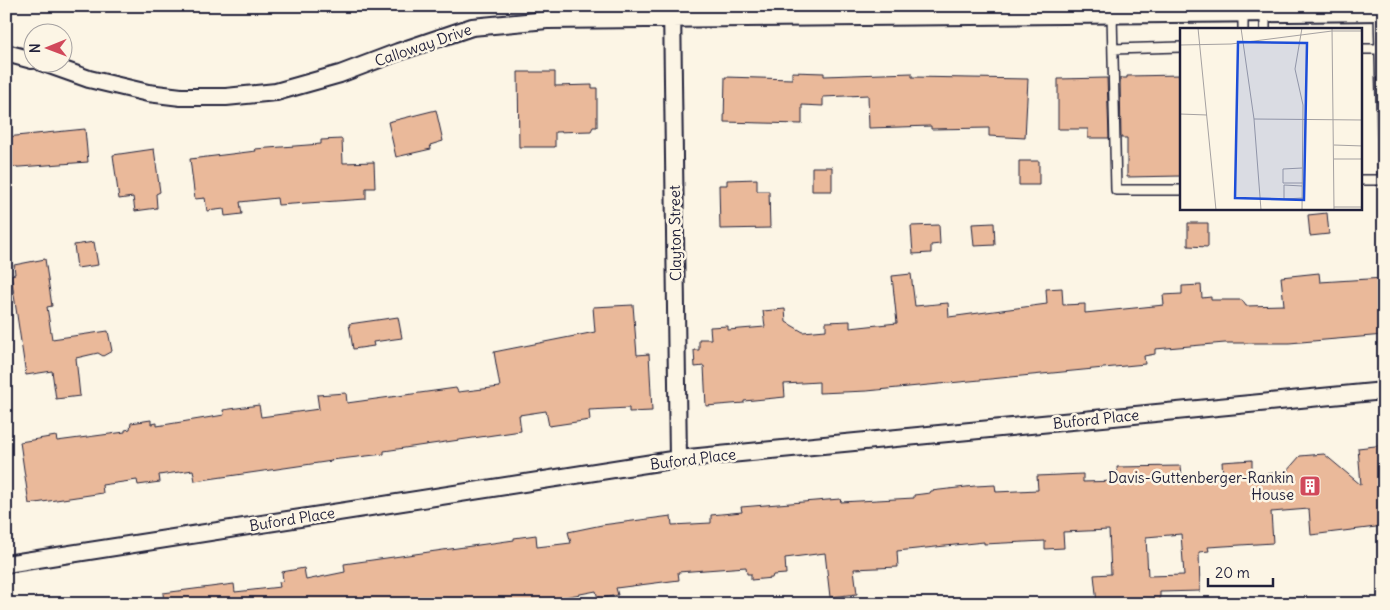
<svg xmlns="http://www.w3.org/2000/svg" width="1390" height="610" font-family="Delius,sans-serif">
<rect width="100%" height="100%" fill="#fcf5e5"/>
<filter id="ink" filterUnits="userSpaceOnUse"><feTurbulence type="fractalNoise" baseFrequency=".02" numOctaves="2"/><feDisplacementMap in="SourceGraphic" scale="10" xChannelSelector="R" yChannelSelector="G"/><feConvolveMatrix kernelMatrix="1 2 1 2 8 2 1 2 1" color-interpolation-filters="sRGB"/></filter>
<g filter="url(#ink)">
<path fill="#eab99a" stroke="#22223b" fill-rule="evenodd" d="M518,72H555V86L592,85V88H597V127H593L591,131L555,132V147H519Z
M792,72L824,73V76L912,73V77L1028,79L1025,138L989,136V128L931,129V126L869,128L868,95L823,97V106L802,105V124L724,122L725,77L792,79Z
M1181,75V176L1127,177V138H1121L1120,78H1127V76Z
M1107,78L1109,138H1088V129H1058V79Z
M436,110L443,141L430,145L431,149L396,157L388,122Z
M85,129L88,162L6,168V137Z
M342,139L343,163L374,162L375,188H366V199L278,205L277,198L240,202L242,214L225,216L224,209L207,211L205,198L195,199L190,159L256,151L255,149L321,144V140Z
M154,149L160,192L156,194L157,208L135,211L133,197L119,199L113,155Z
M1019,161H1039V185H1019Z
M812,167H832V191H812Z
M757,179V191H769L770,228L720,229L719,185H727V180Z
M1327,213L1329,234L1310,236L1308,215Z
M994,223L995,245L974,246L972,224Z
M1188,223H1208V247L1188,246Z
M939,225L940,244L931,245V253L913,254L911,226Z
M94,242L98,265L77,268L74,245Z
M45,259L52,306L47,307L52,339L108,331L112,351L103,356L98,353L76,358L80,396L56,399L52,371L26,375L11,275L15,274L14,265Z
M1319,273L1320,282L1384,278V335L1289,343H1225L1155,349V354L1144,356L1145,364L867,391L819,393V382L784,384L785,397L744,401V403L706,406L704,366L695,367L694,350H699V339H711L710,327L728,326V330L765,327L763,311L785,309L786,322L803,332L826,330V322L850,321V328L897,323L892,276L911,274L915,306L948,303L949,317L1047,304L1046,289L1062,288L1063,305L1085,304V313L1164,305L1163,295L1182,294V286L1201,285L1202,298L1211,297V300H1242L1246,306L1284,305L1281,277Z
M633,305L637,355L649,354L652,411L629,412V408L589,410L590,420L549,426L546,411L519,415L521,431L384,451V454L331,460L332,461L195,481L193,470L159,475L160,482L138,485L137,480L102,485L103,493L29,504L20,442L56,436L57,441L125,432V430L130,429L131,423L151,420V424L157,423V426L224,415L223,410L259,405L261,417L319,409L317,395L346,393L347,403L456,388L458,392L500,387L494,352L595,332L593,307Z
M398,317L402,338L373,342L374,346L353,349L349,324Z
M1384,445V526L1311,535L1309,509L1271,512L1273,543L1208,547L1209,551L1199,552L1200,591L1160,592V604H1136V600L1097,603L1094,575L1111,574L1109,530L1063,532L1064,548L1045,549V541L984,544V542L897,551L898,567L854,569L857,594L830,597L825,553L785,558L786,574L773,575L772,578L751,580V574H747L746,567L678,572L679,580L616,588L618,595L598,599L596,591L559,598L560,602L546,604H468L467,599L429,604H164L163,593L234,584L235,592L280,587L279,582L283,581L282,572L304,568L306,580L345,572L344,564L514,540V538L536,535L537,547L571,543L568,532L602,525L671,516L672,525L711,523V515L742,512L741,507L840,499L841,502L914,498V495L930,493L931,491L975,486L995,485L996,492L1038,490L1037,476L1083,474V482L1118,481L1117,467L1181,466L1182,479L1223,475L1222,462L1252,460V475L1286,472L1300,456L1324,454L1361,485L1358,448ZM1181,534L1184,575L1148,576L1146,537Z"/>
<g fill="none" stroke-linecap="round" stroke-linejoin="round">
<g stroke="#22223b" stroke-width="12">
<path id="service" d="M1243,13V29
M1112,14L1116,190H1181
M1265,29V13
M1113,49L1181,47
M1361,49H1380
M1361,180H1383L1379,12"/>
</g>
<g stroke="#22223b" stroke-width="20">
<path id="minor" d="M672,6L678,459
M6,53L32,60
M41,62L89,79L148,93L181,97H226L276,92L340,74L398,52L472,27L547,20L1384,12
M6,564L678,459L1384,391"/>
</g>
<use href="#service" stroke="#fcf5e5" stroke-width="9"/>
<use href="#minor" stroke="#fcf5e5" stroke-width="16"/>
</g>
</g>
<defs>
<g id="building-square" transform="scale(1.125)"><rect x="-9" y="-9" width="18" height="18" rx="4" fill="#d1495b" stroke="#fcf5e5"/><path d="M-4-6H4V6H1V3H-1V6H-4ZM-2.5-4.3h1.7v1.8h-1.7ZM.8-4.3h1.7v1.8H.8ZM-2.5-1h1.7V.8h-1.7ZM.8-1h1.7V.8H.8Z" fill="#fff"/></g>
</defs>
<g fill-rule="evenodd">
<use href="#building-square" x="1310" y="486"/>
</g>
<g text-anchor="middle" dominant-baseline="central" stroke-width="5" stroke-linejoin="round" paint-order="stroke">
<g font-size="15" fill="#22223b" stroke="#fcf5e5">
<text transform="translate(423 45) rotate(-19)">Calloway Drive</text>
<text transform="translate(675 233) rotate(-91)">Clayton Street</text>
<text transform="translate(1096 419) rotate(-6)">Buford Place</text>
<text transform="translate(693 459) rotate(-7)">Buford Place</text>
<text transform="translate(292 519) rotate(-9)">Buford Place</text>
</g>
<g font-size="15" fill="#22223b" stroke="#fcf5e5" text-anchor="end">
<text x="1294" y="477">Davis-Guttenberger-Rankin<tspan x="1294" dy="17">House</tspan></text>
</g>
</g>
<g transform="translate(1180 28)">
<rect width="182" height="182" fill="#fcf5e5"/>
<path fill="none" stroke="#a5a1a1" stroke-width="1" d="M18,0L36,182M61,0L74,91L81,182M122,0L115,41L123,77L122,182M152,0L154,182M0,17L51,16L152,3H183M0,86L27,87M74,91L183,92M154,117L183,118M154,131H183M122,140L103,141V155H123M122,158L104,157V171L123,170M154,179H183"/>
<path fill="#1d4ed8" fill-opacity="0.15" stroke="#1d4ed8" stroke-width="2.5" d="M58,14L127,15L124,172L55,170Z"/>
<rect width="182" height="182" fill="none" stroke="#22223b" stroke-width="2.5"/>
</g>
<rect width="1390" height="610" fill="none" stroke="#fcf5e5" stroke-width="25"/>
<rect x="12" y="12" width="1365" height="585" fill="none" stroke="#22223b" stroke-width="2" filter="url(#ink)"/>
<g transform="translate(48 48) rotate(269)"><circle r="24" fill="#fcf5e5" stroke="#a5a1a1"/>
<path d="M0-4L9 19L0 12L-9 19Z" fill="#d1495b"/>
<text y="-8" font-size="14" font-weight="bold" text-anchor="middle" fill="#22223b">N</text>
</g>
<path d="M1208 578v8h65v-8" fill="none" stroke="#22223b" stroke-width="2.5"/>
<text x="1215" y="578" font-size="15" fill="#22223b" stroke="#fcf5e5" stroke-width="4" paint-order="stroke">20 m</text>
</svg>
